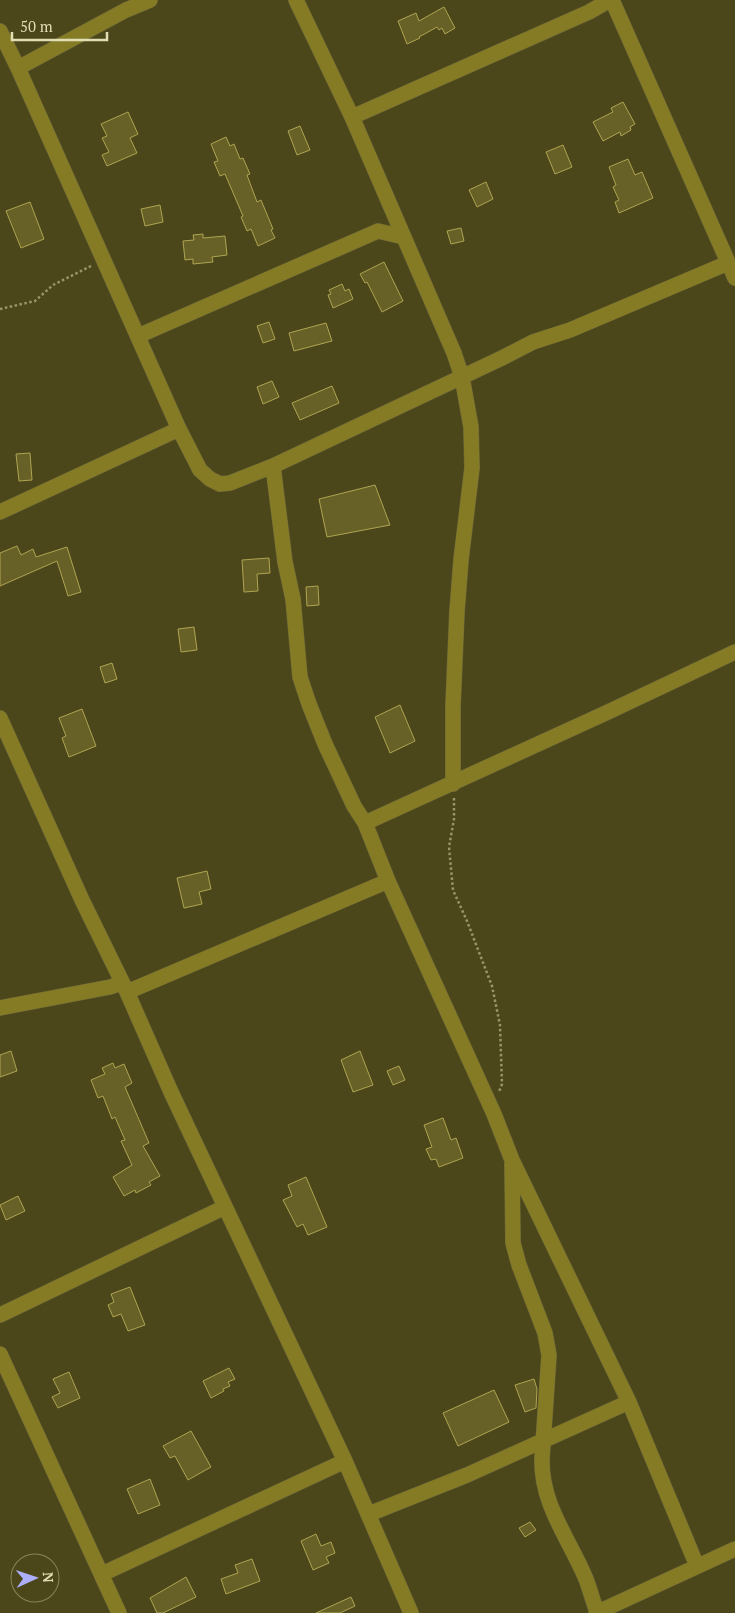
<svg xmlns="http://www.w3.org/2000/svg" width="735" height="1613" font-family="'PT Serif',serif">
<rect width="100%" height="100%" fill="#4c471b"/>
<path fill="#686127" stroke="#afa452" d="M444,7L455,28L445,34L442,28L439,30L437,27L419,37L420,38L407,44L398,21L416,13L419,21Z
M623,102L635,124L630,127L631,130L621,136L620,132L603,141L593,122L613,112L611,108Z
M128,112L138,134L130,138L137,153L107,166L102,155L109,152L102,138L107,136L101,124Z
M300,126L310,150L297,155L288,131Z
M226,137L230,146L234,144L240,159L243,158L250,174L247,175L257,202L261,200L273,229L271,230L275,238L258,246L251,229L247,231L241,217L243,216L225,174L220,176L214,162L218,161L211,144Z
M563,145L572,167L555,174L546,152Z
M628,159L635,175L642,172L653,198L619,213L615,202L619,200L613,187L616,185L609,167Z
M486,182L493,199L477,207L469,190Z
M30,202L44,239L21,248L6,211Z
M160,205L163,222L145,226L141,209Z
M461,228L464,241L451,244L447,231Z
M203,234V238L225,236L227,255L212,257L213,262L193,264V259L185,260L183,241L194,240L193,235Z
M384,262L403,301L382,312L367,282L365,283L360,274Z
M342,284L345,291L349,289L353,299L333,308L328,295L331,294L329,290Z
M269,322L275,339L263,343L257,326Z
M326,323L332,341L294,351L289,333Z
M272,381L279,397L263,404L257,387Z
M332,386L339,403L300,420L292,403Z
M30,453L32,480L19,481L16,454Z
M375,485L390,525L327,537L319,499Z
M17,546L21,555L33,549L36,557L67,547L81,592L68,596L57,561L0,586V553Z
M269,558L270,573L257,574L258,591L244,592L242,560Z
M318,586L319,605L307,606L306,587Z
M194,627L197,650L181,652L178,629Z
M112,663L117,679L105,683L100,667Z
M400,705L415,741L390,753L375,717Z
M82,709L96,746L69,757L62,738L66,736L59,718Z
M207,871L211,889L199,892L202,904L184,908L177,878Z
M11,1051L17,1071L0,1077V1055Z
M360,1051L373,1085L353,1092L341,1060Z
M113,1063L115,1068L124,1064L132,1083L125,1087L149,1143L143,1146L160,1176L149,1182L151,1185L136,1193L135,1190L124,1196L113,1177L132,1165L121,1141L125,1140L115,1117L112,1119L103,1096L98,1098L91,1080L105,1074L102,1068Z
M399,1066L405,1080L393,1085L387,1071Z
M443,1118L451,1140L456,1138L463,1158L439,1167L436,1159L431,1160L426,1149L432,1147L424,1125Z
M306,1177L327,1227L308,1235L303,1224L297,1227L283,1200L292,1196L288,1185Z
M18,1196L25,1211L6,1220L0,1205Z
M130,1287L145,1325L128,1331L121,1314L113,1317L108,1305L114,1302L111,1294Z
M229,1368L235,1379L228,1382L230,1386L223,1389L224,1391L211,1398L203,1381Z
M69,1372L80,1398L58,1408L52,1397L60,1393L53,1379Z
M534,1379L537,1389L536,1408L525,1412L515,1385Z
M494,1390L509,1422L458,1446L443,1413Z
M191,1431L211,1467L188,1480L175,1456L170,1458L163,1446Z
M150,1479L160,1505L138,1514L127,1489Z
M530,1522L536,1530L525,1537L519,1528Z
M316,1534L321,1546L331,1542L335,1553L326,1557L329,1563L313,1570L301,1541Z
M252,1559L260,1581L226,1594L221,1579L238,1573L235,1565Z
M186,1577L196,1597L163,1613H157L150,1598Z
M351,1597L355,1606L340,1613H316Z"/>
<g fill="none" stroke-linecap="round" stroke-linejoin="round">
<g stroke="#6a653a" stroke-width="16">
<path id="minor" d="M296,0L352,117L454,353L462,377L471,427L472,468L461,560L457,611L453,706V784
M612,0L735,278
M0,31L18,68L179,429L200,470L210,479L220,484L230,483L273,466L502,358L533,342L570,330L728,263
M18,68L126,10L150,0
M352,117L589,12L610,0
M138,336L378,231L404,237
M273,466L285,562L293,599L300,677L309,704L325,744L354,806L365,823
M0,512L179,429
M0,718L82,900L127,992L171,1092L345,1461L411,1613
M127,992L388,881
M0,1008L110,987L122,983
M512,1164L513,1243L519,1265L545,1333L549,1355L542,1459C541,1505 569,1538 586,1579C590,1590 593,1601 597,1612
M0,1315L225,1207
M0,1354L119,1613
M369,1514L467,1475L629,1402
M697,1566L629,1402L512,1160L494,1114L388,881L365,823L608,712L735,652
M102,1574L345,1461
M596,1613L735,1549"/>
</g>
<path stroke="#99956b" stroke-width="2.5" stroke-dasharray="2.5 2.5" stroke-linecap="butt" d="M0,309L35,301L53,285L91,266
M454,798V819L449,847L453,890L467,921L492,986L500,1025L502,1084L499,1092"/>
<use href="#minor" stroke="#857b25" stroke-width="15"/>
</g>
<g transform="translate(35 1578) rotate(87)"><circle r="24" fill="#4c471b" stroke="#888359"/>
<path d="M0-4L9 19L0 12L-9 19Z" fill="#adaffb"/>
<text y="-8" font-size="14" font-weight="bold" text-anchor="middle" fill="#e1ddb5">N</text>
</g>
<path d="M12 32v8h95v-8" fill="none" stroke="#e1ddb5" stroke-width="2.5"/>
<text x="20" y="32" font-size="15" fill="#e1ddb5" stroke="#4c471b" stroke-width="4" paint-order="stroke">50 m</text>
</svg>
